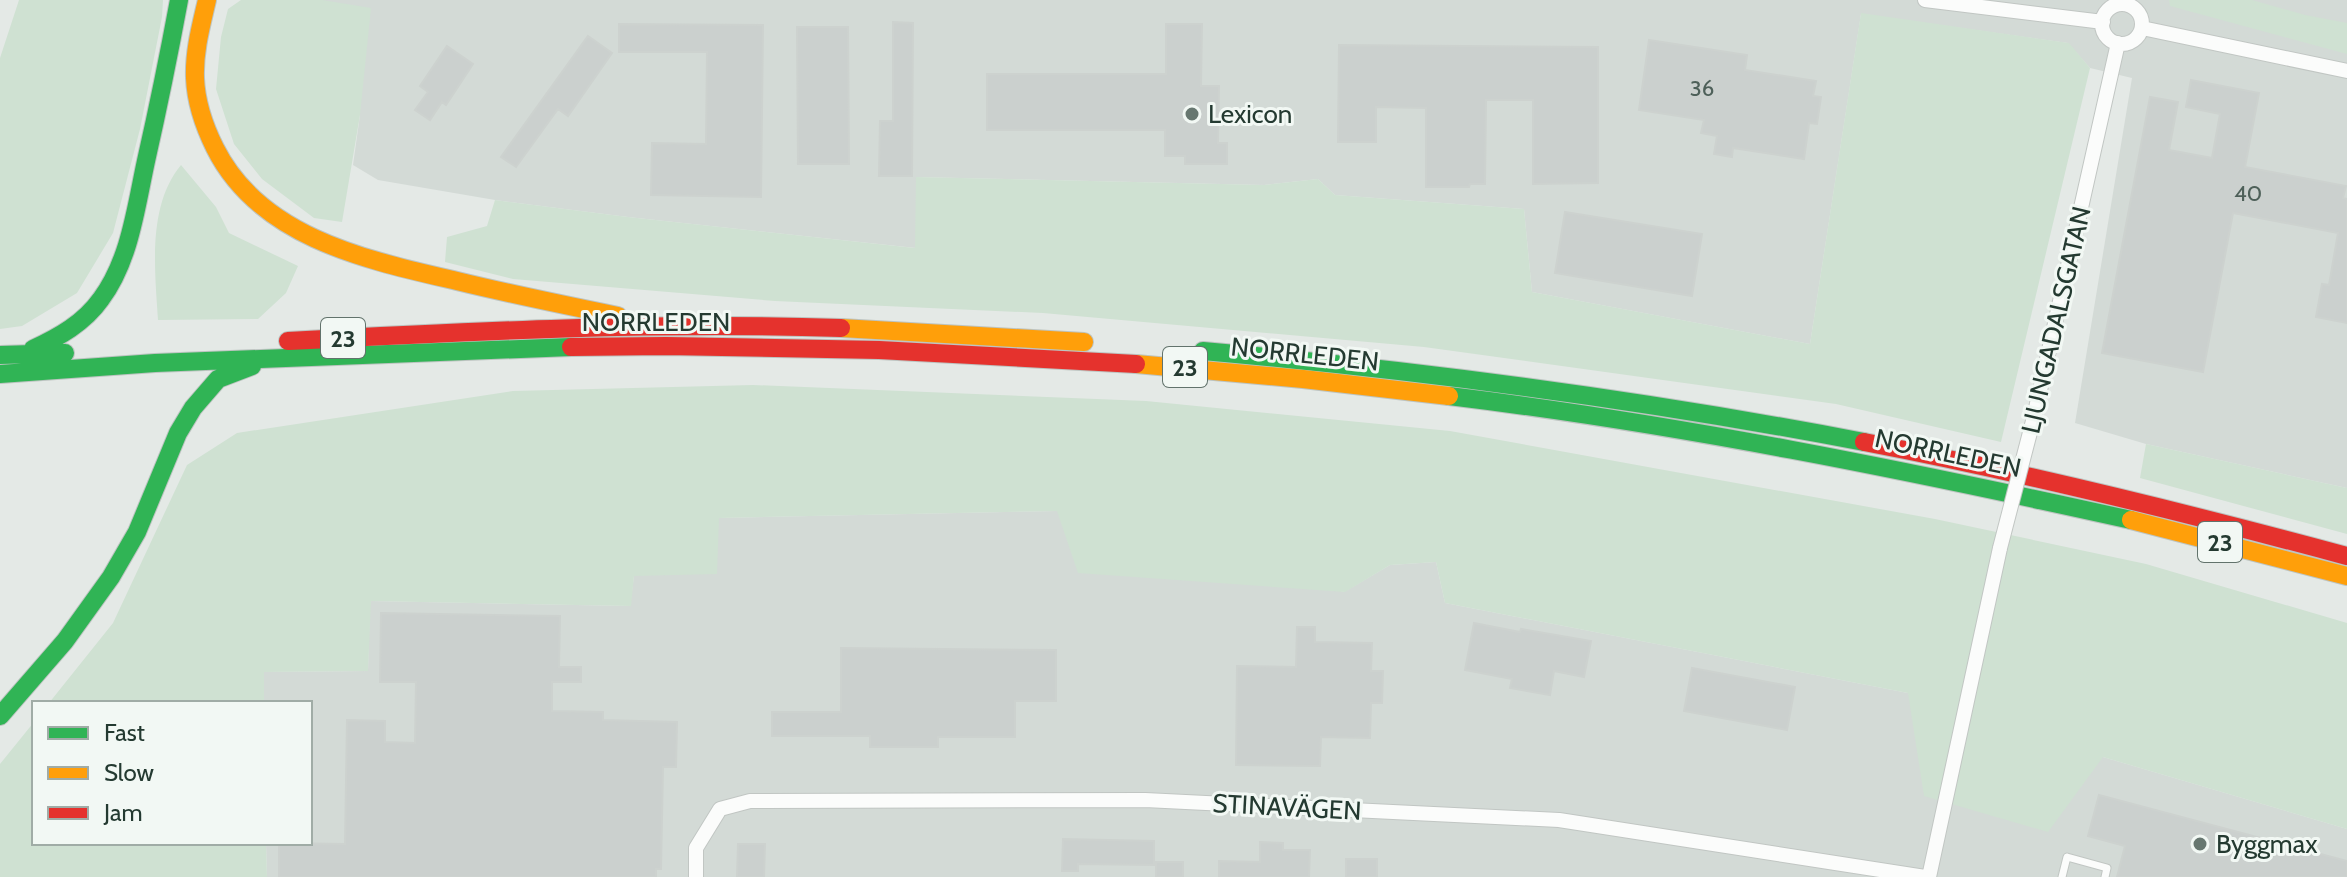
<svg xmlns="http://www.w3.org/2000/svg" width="2347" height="877" font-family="Cabin,sans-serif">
<rect width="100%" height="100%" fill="#e4e9e6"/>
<path fill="#d3dad6" d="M322,0H2347V488L2146,444L2075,423L2132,78L2090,68L2068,43L1861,14L1810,344L1532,292L1524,209L1335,195L1318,179L1264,185L916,177V248L628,217L495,200L378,180L353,165L360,115Z
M1057,511L1344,592L1390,565L1436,562L1445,603L1908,693L2103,757L2347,829V877H267L266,843H310V703H264V672L368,671L370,601L630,606L634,576L719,518Z"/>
<path fill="#cfe1d2" d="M19,0H163L162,17L140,129L113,233L77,293L22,326L0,329V58Z
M241,0H322L371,8L360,115L342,222L314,218L262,179L234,144L216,89L221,37L228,9Z
M2169,0H2252L2305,15L2347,23V54L2170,6Z
M1861,13L2069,43L2090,68L2001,442L1836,404L1424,347L1043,313L775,301L513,279L445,262L447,237L487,226L495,200L628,217L915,248L916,177L1264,185L1318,179L1335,195L1524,209L1532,292L1810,344Z
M181,165L216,207L229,233L298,266L286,293L258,319L158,320C155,271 147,206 181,165Z
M753,385L1146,401L1450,431L1935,519L2146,564L2347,623V829L2103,757L2048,832L1924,796L1908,693L1445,603L1436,562L1390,565L1345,592L1078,573L1057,511L719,518L717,574L634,576L631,606L371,601L368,671L264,672V703H49L113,623L187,465L237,433L513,391Z
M2146,444L2347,488V534L2140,478Z
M34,722V843H266L267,877H0V764Z"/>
<path fill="#cbd0ce" stroke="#cdd2cf" stroke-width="2" d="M893,22L913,23L912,176H879L880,121H893Z
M619,24L763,25L761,197L651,195L652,143L706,144L707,52H619Z
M1166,24H1202L1201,86H1219L1218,143H1227V164H1185V156H1165V130H987V74H1166Z
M797,27H848L849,164H798Z
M588,36L612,53L568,116L558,109L516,167L501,157Z
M1649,40L1747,55L1745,70L1816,81L1813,96L1821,97L1817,124L1809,123L1804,159L1733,148L1732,157L1714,154L1717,136L1701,133L1704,120L1639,110Z
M1339,45L1598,47V183L1533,184V100H1486L1485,184H1470L1469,187H1426V108L1376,107V142H1338Z
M447,46L473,64L446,105L442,102L430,120L415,110L428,92L420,86Z
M2191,80L2259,93L2245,167L2346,186L2343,198L2347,199V323L2316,317L2322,284L2329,285L2338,233L2233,213L2203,372L2102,353L2150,97L2178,102L2169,150L2212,158L2220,114L2186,107Z
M1565,212L1702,234L1692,296L1555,273Z
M381,613L560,616L559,667H581V682H552V711L603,712V720L677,722L676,767H663L661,869H656V877H279V843L345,844L347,720L385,721V742L415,743L416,682H380Z
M1474,623L1520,632L1521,629L1591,641L1584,677L1554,671L1550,695L1510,688L1512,679L1465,670Z
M1297,627H1315V642L1372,643L1371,671H1383L1382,703H1371L1370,738L1321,737L1320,766L1236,765L1237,666L1296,667Z
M841,648L1056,650V701H1015V737H938V747H870V736H772V712H841Z
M1692,668L1795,687L1787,730L1684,711Z
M2099,795L2347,861V877H2117L2125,846L2088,836Z
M1063,839L1154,841V865L1078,864V871H1062Z
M1260,842L1283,843V850H1310L1309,877H1219V861L1260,862Z
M738,844H765L764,877H737Z
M1346,859H1377V877H1346Z
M1156,862H1183V877H1156Z"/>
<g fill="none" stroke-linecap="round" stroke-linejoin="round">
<g stroke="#c1c6c3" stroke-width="9">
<path id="lane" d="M2062,877L2067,857L2107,868L2105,877"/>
</g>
<g stroke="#c1c6c3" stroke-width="16">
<path id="street" d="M1925,0L2103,22
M2102 24a20 20 0 1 1 40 0a20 20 0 1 1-40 0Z
M2142,28L2347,71
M2034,417L2118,43
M696,877V848L720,809L750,801L1145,800L1559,820L1925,877
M1929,877L2000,548"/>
</g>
<g stroke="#bdc4c1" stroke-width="20">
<path id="fast" d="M33,349C59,337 84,323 101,299C130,260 136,207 146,161C158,108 169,54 179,0
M1203,351C1425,371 1645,400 1864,442
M0,355L65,353
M0,374L155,363L571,347
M1449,396C1679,424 1905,470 2131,520
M0,716L65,641L111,577L137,532L178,433L193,408L218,379L252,366"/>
</g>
<g stroke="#bdc4c1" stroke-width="20">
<path id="slow" d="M207,0C201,26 194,51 195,78C196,103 204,126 215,148C260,238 367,260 457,281C510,294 564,305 618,316
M841,328L1084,342
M1136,364L1303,379L1449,396
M2131,520L2347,576"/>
</g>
<g stroke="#bdc4c1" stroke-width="20">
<path id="jam" d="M288,341C472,331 657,322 841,328
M571,347L666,346L879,350L1136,364
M1864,442C2027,473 2187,513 2347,556"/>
</g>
<use href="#lane" stroke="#fbfcfb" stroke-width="7"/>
<use href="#street" stroke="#fbfcfb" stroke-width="14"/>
<use href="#fast" stroke="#30b455" stroke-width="18"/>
<use href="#slow" stroke="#ff9f0a" stroke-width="18"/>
<use href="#jam" stroke="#e5322d" stroke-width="18"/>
<g stroke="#c1c6c3" stroke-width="16" stroke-linecap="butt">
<path id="street-bridge" d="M2000,548L2034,417"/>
</g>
<use href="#street-bridge" stroke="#fbfcfb" stroke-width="14"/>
</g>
<g fill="#677770" stroke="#f2f8f4" stroke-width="3">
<circle cx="1192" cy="114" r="8"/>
<circle cx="2200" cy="844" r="8"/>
</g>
<g text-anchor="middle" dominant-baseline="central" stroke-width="6" stroke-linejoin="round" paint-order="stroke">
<g font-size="22" fill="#4e6059">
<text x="1702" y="88">36</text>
<text x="2248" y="193">40</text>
</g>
<g fill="#f2f8f4" stroke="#62736c" stroke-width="2">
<rect x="321" y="318" width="44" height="40" rx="6"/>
<rect x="1163" y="347" width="44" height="40" rx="6"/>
<rect x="2198" y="522" width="44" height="40" rx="6"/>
</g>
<g font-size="24" font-weight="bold" fill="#243a31">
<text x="343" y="338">23</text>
<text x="1185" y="367">23</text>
<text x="2220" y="542">23</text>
</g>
<g font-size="26" fill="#243a31" stroke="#f2f8f4" text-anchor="start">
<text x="1208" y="114">Lexicon</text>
<text x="2216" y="844">Byggmax</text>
</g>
<g font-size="26" fill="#243a31" stroke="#f2f8f4">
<text transform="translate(2056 320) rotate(-77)">LJUNGADALSGATAN</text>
<text x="656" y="322">NORRLEDEN</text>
<text transform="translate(1305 354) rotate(6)">NORRLEDEN</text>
<text transform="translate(1948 453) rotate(12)">NORRLEDEN</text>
<text transform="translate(1287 807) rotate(3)">STINAVÄGEN</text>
</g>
</g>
<rect x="32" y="701" width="280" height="144" fill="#f2f8f4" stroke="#a0aca6" stroke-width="2"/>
<rect x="48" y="727" width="40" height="12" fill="#30b455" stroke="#a0aca6" stroke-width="2"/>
<text x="104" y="741" font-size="24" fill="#243a31">Fast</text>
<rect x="48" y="767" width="40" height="12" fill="#ff9f0a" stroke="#a0aca6" stroke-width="2"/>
<text x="104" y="781" font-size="24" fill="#243a31">Slow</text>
<rect x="48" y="807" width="40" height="12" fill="#e5322d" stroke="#a0aca6" stroke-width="2"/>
<text x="104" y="821" font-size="24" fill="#243a31">Jam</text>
</svg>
